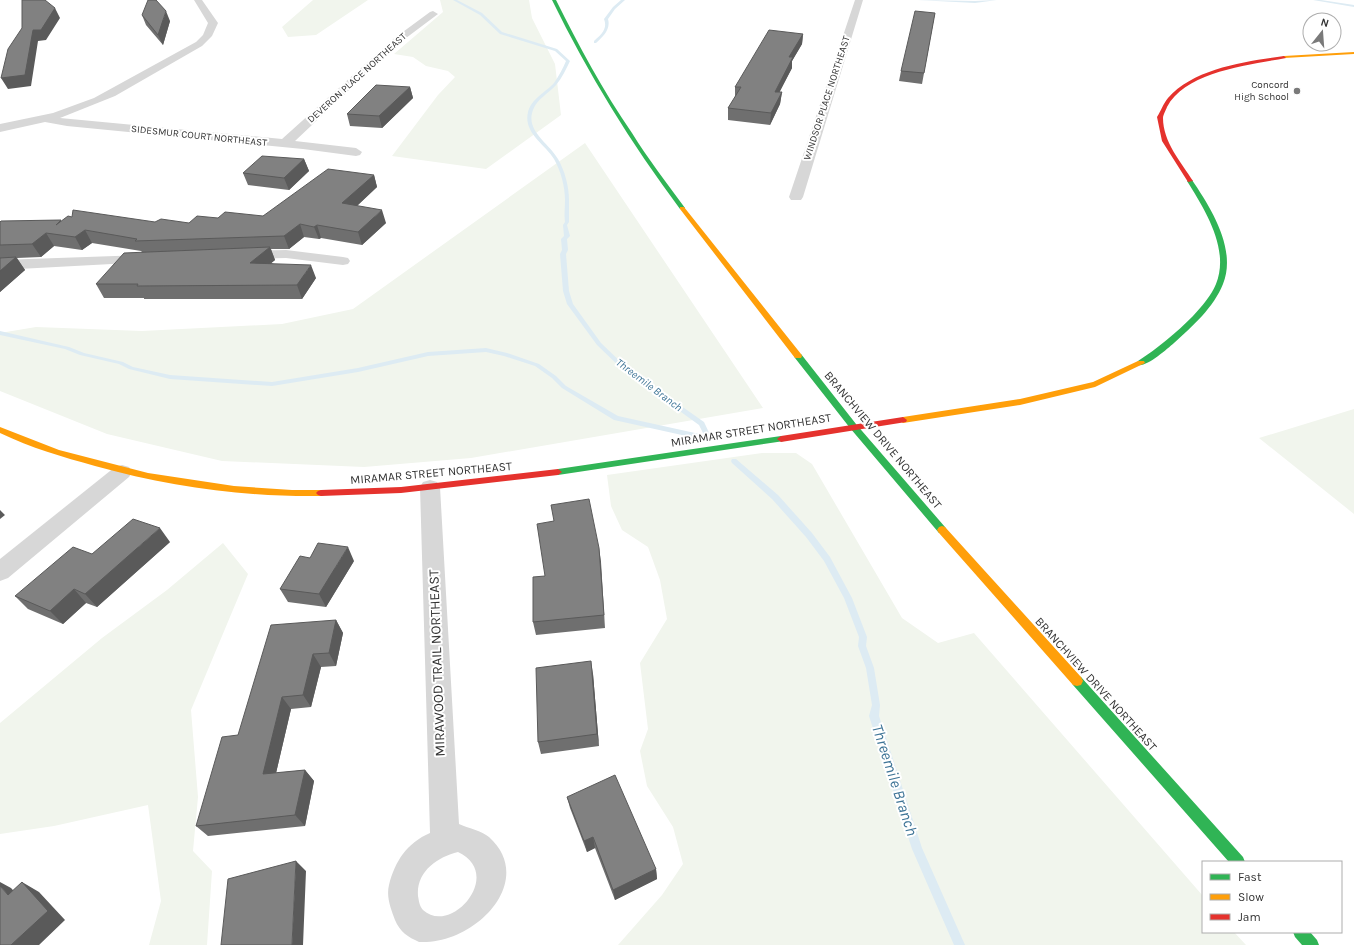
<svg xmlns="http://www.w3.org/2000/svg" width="1354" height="945" font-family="Karla,sans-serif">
<rect width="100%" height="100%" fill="#fff"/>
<path fill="#f1f5ed" d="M313,0H368L316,35L288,37L282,27Z
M440,0H529L532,18L555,64L561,115L486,169L392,156L438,95L455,77L448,71L426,66L413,57L394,54L443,12Z
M585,143L763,408L471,458L364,467L222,461L107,434L0,391V333L36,327L142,331L282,324L353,309Z
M1354,409V514L1259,438Z
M762,453H796L812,464L902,618L938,643L974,633L1203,896V932H1234L1246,945H618L662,895L683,864L673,827L647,786L640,751L648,729L640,663L667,619L660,580L648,547L622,530L611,506L607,475Z
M223,543L248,574L191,710L198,797L193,851L212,871L207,945H149L161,901L148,805L54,826L0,834V723L102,638L167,590Z"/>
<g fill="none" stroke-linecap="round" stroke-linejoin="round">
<path fill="#ddebf3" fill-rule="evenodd" d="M453,0H457L482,13L502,32L557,49L570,61C566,69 562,78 556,85C549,93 537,99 533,110C525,131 549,143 558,159C565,171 569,187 569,200C569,208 569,215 569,222L567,225L570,236L567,239L568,250L566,254L569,291L573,304L601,343L627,368L704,422L712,439L711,441H709L614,420L562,388L552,378L535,366L504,356L486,352L428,356L358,372L272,386L170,379L129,369L119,364L80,355L65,349L0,335V331L69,347L84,353L123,362L133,367L170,375L272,382L358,368L428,352L486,348L507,353L539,364L556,376L566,386L618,416L704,435L699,425L623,370L597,345L567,304L563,291L560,254L562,250L561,239L564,236L563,225L565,222C564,215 565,208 565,200C565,187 561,171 554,159C545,144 523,133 528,112C531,99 546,92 554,83C559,76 563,68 566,61L555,51L500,34L480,15Z
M621,0H625L615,9L608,19C611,29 603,37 596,43H594V41C601,35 608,29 604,19L613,7Z
M917,0L975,1L997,0L975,3Z
M1313,0H1321L1354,5V7Z
M732,459H736L778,495L812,533L830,557L852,598L867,637L866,646L874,668L880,705L879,716L922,848L965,945H954L912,849L869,716L872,705L866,668L858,646L859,637L844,598L824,561L806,537L772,499L732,463L731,461Z"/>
<path fill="#d7d7d7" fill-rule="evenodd" d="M194,0H202L218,23L212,36L202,46L115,96L60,118L282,139L392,40L430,12L433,11L438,14L398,44L295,141L356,148L362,152L360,155L356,156L303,149L67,126L45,122L0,132V124L53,113L94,98L196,42L203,35L208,23Z
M855,0H863L803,197L801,200H791L789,197Z
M286,250L343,257L348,258L350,261L348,264L343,265L286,258L246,259L241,258L239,255L241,252L246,251Z
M144,255L149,256L151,259L149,262L0,270V260Z
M122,465L129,467L132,472L129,477L8,578L0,581V559L115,467Z
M430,480L437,482L440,487L459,824C468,828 482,831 489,837C537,880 476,945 419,942C408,937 400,932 395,920C391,909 386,897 389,885C395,861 407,843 430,833L420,487L423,482ZM458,852C505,874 451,936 423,910C419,905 419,901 418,896C416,872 437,857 458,852Z"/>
<path fill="#30b455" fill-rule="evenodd" d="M552,0H556C579,46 603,91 632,133C648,159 667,183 685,208L684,209H680C631,143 588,74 552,0Z
M1188,180H1192C1211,208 1237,249 1223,284C1214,307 1192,327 1174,343C1167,349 1147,367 1138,365L1137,363L1138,361C1158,348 1176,333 1193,316C1202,306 1211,296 1216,284C1230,249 1205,210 1187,181Z
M795,354H801L856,424L945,527L947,530L945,533H939L850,428L795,358L794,356Z
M781,436L785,439L784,441L558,475L554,472L558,469Z
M1077,676L1081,677L1243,857L1245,862H1229L1073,685L1071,681L1073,677Z
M1293,932H1310L1317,940L1319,945H1302L1295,937Z"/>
<path fill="#ff9f0a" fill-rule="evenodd" d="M1354,52V54L1284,58L1282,57L1284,56Z
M680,207H684L801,354L802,356L801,358H795L680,209Z
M1138,361H1144L1145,363L1095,387L1020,405L903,423L899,420L903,417L1020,399L1093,382Z
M0,427L59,450L148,473L234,486L292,490H321L324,491L326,493L324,495L321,496C244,497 170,487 95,466C63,457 31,448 0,433Z
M942,526L945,527L1081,677L1083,681L1081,685L1077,686L1073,685L939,533L937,530L939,527Z"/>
<path fill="#e5322d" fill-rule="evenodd" d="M1284,56L1286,58C1250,65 1186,71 1167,107C1166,110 1163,115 1163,118C1163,142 1181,162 1193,181L1188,182L1162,141L1157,117C1161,111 1163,104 1168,98C1194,68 1247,61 1284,56Z
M903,417L907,420L906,422L781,442L777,439L781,436Z
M558,469L562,472L558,475L401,493L321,496L318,495L316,493L318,491L321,490L401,487Z"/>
</g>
<path fill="#6f6f6f" d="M935,13L922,84L899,81L901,71Z
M142,15L170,21L163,45L146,25Z
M803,34L802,44L792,61V68L779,92H782L780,104L770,125L728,120V108L735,98V87Z
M410,87L413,98L382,128L350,126L347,114Z
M304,159L309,171L289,190L248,185L243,173Z
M374,175L377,187L357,206L386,223L362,245L321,238L319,239L304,237L289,249H271L275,260L271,263L316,278L302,299H144V298H104L96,284L142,252L141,251L92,243L82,250L54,246L41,257L17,258L25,270L0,292V222L61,220V221L189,223L218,218L263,216Z
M554,521L599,548L605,628L536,635L533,622L545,576Z
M170,542L97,607L86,603L63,624L28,609L15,596L92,554Z
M354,561L326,607L288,602L280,589Z
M336,620L343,633L336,666L321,667L311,707L291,709L276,773L305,770L314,781L305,826L208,836L196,826L238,735Z
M593,674L599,746L541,754L538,742Z
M567,797L656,869L657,879L615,900L595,848L587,852L570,808Z"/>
<path fill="#5a5a5a" d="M55,8L60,18L46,40L38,41L31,86L8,89L1,78L33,30Z
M166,11L170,21L163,45L158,35Z
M803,34L802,44L792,61V68L774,103L775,92L789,57Z
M410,87L413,98L382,128L379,116Z
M782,92L780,104L770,125L771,113Z
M304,159L309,171L289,190L284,178Z
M374,175L377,187L346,216L342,203Z
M382,210L386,223L362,245L358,232Z
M300,224L304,237L289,249L284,236Z
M317,225L321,238L319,239L314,227Z
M85,230L92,243L82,250L75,237Z
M46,233L54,246L41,257L32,244Z
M270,247L275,260L256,276L250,263Z
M16,257L25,270L0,292V271Z
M311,265L316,278L302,299L297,285Z
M0,510L5,515L0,519Z
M160,528L170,542L97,607L85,594Z
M348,547L354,561L326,607L319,594Z
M599,548L601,562L605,628L604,615Z
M74,589L86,603L63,624L50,611Z
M336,620L343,633L336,666L329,653Z
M313,654L321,667L311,707L303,695Z
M591,661L593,674L599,746L597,734Z
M282,697L291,709L273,786L263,774Z
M305,770L314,781L305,826L295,815Z
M593,837L595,848L587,852L584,841Z
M296,861L306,871L303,945H292Z
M656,869L657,879L615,900L613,890Z
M0,882L11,888L26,904L8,895L0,886Z
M22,882L39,892L65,920L39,945H11Z"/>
<path fill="#818181" stroke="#5a5a5a" d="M22,0H45L55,8L41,30H33L25,75L1,78L8,49L22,28Z
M148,0H156L166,11L158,35L142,15Z
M915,11L935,13L924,73L901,71Z
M769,30L803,34L789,57H793L775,92H782L771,113L728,108L741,87H735Z
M376,85L410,87L379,116L347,114Z
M262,156L304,159L284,178L243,173Z
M328,169L374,175L342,203L382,210L358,232L317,225L314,227L300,224L284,236L135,241L137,239L85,230L75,237L46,233L32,244L0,245V222L1,221L61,220L56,225L68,216L72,217L73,210L155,222L161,219L189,223L197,216L218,218L225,212L263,216Z
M270,247L250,263L311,265L297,285L137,286L138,284H96L124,253Z
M16,257L0,271V258Z
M589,499L599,548L604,615L533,622V577L545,576L537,524L554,521L551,505Z
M133,519L160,528L85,594L74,589L50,611L15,596L73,547L92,554Z
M318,543L348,547L319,594L280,589L300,556L310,558Z
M336,620L329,653L313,654L303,695L282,697L263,774L305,770L295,815L196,826L222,737L238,735L271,625Z
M591,661L597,734L538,742L536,668Z
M615,775L656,869L613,890L593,837L584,841L567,797Z
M296,861L292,945H221L228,879Z
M22,882L48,911L11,945H0V886L8,895Z"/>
<circle fill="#7a7a7a" stroke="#fff" stroke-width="1.5" cx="1297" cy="91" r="4"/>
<g text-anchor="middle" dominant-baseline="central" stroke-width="4" stroke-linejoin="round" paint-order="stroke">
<g font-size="10" fill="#333" stroke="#fff">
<text transform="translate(357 78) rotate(-42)">DEVERON PLACE NORTHEAST</text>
<text transform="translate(827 98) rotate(-72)">WINDSOR PLACE NORTHEAST</text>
<text transform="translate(199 136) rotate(6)">SIDESMUR COURT NORTHEAST</text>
</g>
<g font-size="10" fill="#333" stroke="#fff" text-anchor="end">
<text x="1289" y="85">Concord<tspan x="1289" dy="12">High School</tspan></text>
</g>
<g font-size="11" font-style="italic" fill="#3f7597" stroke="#fff">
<text transform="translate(649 385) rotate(37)">Threemile Branch</text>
</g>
<g font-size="12" fill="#333" stroke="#fff">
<text transform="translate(751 430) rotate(-9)">MIRAMAR STREET NORTHEAST</text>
<text transform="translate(883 440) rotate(50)">BRANCHVIEW DRIVE NORTHEAST</text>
<text transform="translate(431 473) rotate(-5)">MIRAMAR STREET NORTHEAST</text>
<text transform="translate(1096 684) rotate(48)">BRANCHVIEW DRIVE NORTHEAST</text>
</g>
<g font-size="14" fill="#333" stroke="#fff">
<text transform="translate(437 663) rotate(-92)">MIRAWOOD TRAIL NORTHEAST</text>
</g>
<g font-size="16" font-style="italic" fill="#3f7597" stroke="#fff">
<text transform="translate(895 780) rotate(72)">Threemile Branch</text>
</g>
</g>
<rect x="1202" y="861" width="140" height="72" fill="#ffffff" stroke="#adadad"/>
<rect x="1210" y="874" width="20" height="6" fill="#30b455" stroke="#adadad"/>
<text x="1238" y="881" font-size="12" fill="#333333">Fast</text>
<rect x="1210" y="894" width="20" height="6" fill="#ff9f0a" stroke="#adadad"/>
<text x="1238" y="901" font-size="12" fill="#333333">Slow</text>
<rect x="1210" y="914" width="20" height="6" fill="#e5322d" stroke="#adadad"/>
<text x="1238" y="921" font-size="12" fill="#333333">Jam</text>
<g transform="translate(1322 32) rotate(17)"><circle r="19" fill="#ffffff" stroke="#adadad"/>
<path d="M0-3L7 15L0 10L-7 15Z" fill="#7a7a7a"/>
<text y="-6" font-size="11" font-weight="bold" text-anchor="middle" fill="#333333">N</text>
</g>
</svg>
